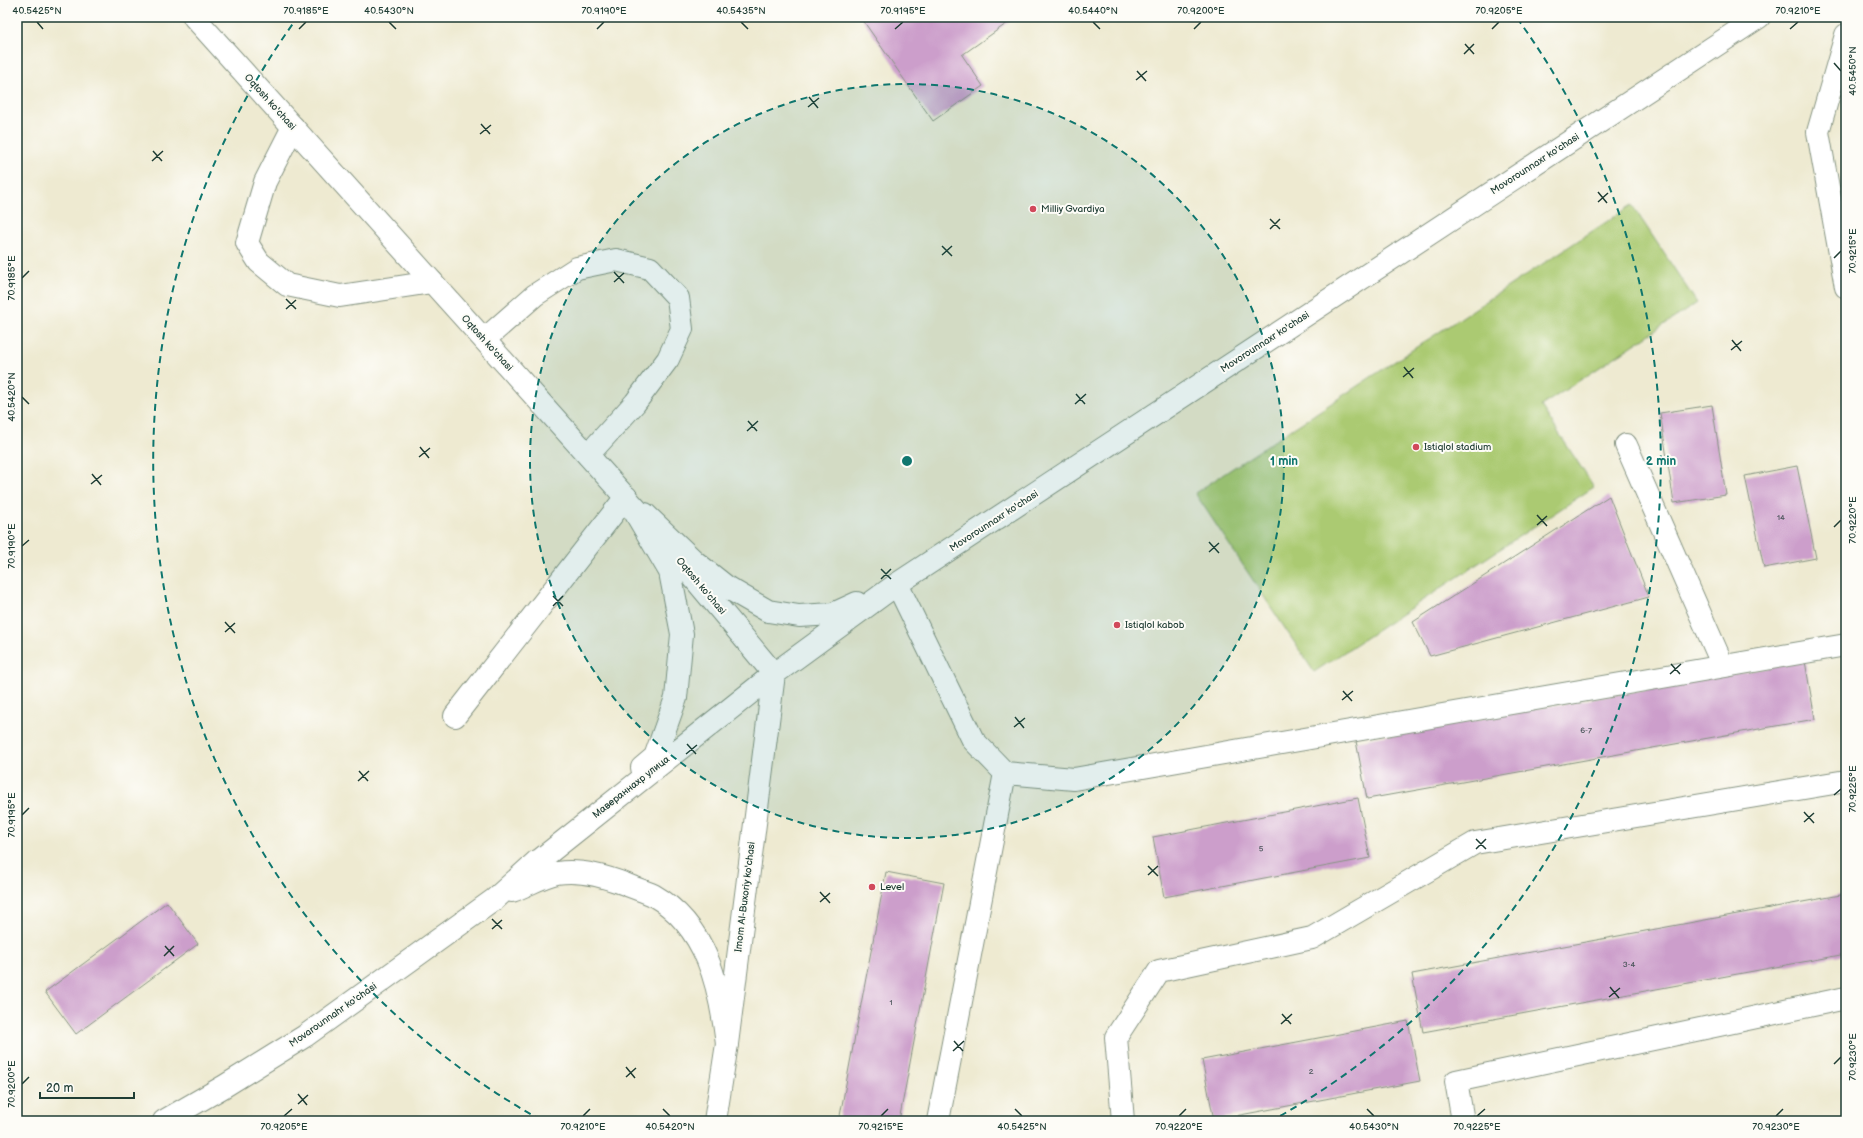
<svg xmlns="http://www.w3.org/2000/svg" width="1863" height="1138" font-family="'Balsamiq Sans',sans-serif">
<rect width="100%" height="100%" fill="#fdfcf7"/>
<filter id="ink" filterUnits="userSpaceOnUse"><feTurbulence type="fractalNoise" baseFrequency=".025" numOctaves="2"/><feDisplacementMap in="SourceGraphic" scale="8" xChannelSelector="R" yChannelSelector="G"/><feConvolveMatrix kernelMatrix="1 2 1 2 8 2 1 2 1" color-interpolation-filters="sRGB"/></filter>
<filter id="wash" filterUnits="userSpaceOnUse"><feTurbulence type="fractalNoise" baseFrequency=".012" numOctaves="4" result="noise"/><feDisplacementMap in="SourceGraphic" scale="16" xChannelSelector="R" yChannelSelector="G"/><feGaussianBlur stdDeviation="0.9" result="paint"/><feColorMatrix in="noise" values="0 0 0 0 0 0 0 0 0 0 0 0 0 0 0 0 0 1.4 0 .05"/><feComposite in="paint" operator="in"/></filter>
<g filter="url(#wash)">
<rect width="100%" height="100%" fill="#eeead1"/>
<path fill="#abca72" stroke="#658453" d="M1632,205L1697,303L1541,406L1594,487L1314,672L1195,493Z"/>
<g id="blocks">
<path fill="#cc9ecb" d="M864,17H1016L962,55L983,86L933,121L862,19Z
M1712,405L1726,495L1674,503L1660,413Z
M1797,466L1816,558L1764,568L1745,476Z
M1609,496L1649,597L1430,656L1413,622Z
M1805,661L1815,719L1367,799L1356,741Z
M1358,798L1370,858L1164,897L1153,837Z
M886,872L944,883L899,1121H839Z
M1846,894V954L1423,1032L1412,974Z
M167,902L198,944L76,1034L45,992Z
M1408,1021L1420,1081L1214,1120L1202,1060Z"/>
</g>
</g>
<g filter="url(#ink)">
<use href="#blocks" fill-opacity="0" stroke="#869482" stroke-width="1"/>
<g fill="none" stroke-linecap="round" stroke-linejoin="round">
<g stroke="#869482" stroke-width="24">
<path id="minor" d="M1846,35L1818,132L1846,287
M293,127L265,182L247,243L259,262L287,285L340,296L432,282
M485,339L535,295L577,268L616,260L650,268L678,298L682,329L668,359L635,403L588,455
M1626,445L1723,666
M897,584L973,740L1005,773L1074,779L1846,645
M455,716L626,497
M938,1121L1005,773
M1123,1121L1116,1037L1159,971L1312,938L1475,843L1846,781
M1463,1121L1456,1081L1846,998"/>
</g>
<g stroke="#869482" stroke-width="24">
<path id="major" d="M194,17L638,511
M668,547L774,674L727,1044L715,1121"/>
</g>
<g stroke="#869482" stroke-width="24">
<path id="highway" d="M626,497L670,572L682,634L676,698L655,757L642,768
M645,514L694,561L728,588L768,611L799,616L833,614L857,603
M526,871L774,674L897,584L1759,17
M512,891C526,886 542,876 557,873C580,869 604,876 625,884C634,888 644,891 653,895C707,926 720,987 727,1044
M164,1121L223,1087L305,1036L495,899L537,861"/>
</g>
<use href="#minor" stroke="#fff" stroke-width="22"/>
<use href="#major" stroke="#fff" stroke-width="22"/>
<use href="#highway" stroke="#fff" stroke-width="22"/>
</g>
</g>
<path fill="none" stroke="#1f3d34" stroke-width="1.5" d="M37,22L43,29M389,22L396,29M741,22L748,29M1093,22L1100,29M299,29L306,22M597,29L604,22M895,29L903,22M1194,29L1201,22M1492,29L1499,22M1790,29L1798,22M1465,44L1474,54M1464,54L1474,44M1834,63L1841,71M1137,71L1146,81M1136,80L1147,71M809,97L818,108M808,107L819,98M481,124L490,134M480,134L491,125M153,151L162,161M152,161L163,151M1598,192L1607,203M1598,202L1608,193M1270,219L1280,229M1270,229L1280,219M942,246L952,256M942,255L952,246M1834,258L1841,251M614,272L624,283M22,278L29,271M614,282L624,273M286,299L296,309M286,309L296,300M1732,340L1741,351M1731,350L1742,341M1404,367L1413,378M1403,377L1414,368M1076,394L1085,404M22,397L29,404M1075,404L1086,394M748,421L757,431M747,431L758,421M420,447L429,458M419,457L430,448M92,474L101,485M91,484L102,475M1537,515L1547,526M1537,525L1547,516M1834,527L1841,520M1209,542L1219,553M22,546L29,540M1209,552L1219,543M881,569L891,579M881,579L891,569M553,596L563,606M553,606L563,596M225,622L235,633M225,632L235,623M1671,664L1680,674M1670,674L1681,664M1343,691L1352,701M1342,700L1353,691M1015,717L1024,728M1014,727L1025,718M687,744L696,754M686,754L697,745M359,771L368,781M358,781L369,771M1834,795L1841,789M1804,812L1814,823M22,815L29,808M1804,822L1814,813M1476,839L1486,849M1476,849L1486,839M1148,866L1158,876M1148,875L1158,866M820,892L830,903M820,902L830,893M492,919L502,929M492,929L502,920M165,946L174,956M164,956L174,946M1610,987L1619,998M1609,997L1620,988M1282,1014L1291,1024M1281,1024L1292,1014M954,1041L963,1051M953,1051L964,1041M1834,1064L1841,1057M626,1067L635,1078M626,1077L636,1068M22,1084L29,1077M298,1094L307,1105M298,1104L308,1095M663,1109L670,1116M1015,1109L1022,1116M1367,1109L1374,1116M284,1116L292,1109M583,1116L590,1109M881,1116L888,1109M1179,1116L1186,1109M1477,1116L1485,1109M1776,1116L1783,1109"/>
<circle cx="907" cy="461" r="377" fill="#0f766e" fill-opacity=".12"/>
<g fill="none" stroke="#0f766e" stroke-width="2" stroke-dasharray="7 5">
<circle cx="907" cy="461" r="377"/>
<path d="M541 1120A754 754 0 0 1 297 18M1517 18A754 754 0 0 1 1273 1120"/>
</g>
<g fill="#d1495b" stroke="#fdfcf7" stroke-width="1.5">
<circle cx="1033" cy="209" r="4"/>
<circle cx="1416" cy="447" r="4"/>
<circle cx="1117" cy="625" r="4"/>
<circle cx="872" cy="887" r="4"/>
</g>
<g text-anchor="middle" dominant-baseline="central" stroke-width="4" stroke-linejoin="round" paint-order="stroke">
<g font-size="8" fill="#4a555a">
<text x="1781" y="517">14</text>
<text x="1586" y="730">6-7</text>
<text x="1261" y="848">5</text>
<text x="1629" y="964">3-4</text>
<text x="891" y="1002">1</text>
<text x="1311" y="1071">2</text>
</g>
<g font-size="10" fill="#1f3d34" stroke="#fdfcf7">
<text transform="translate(270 102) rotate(48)">Oqtosh ko'chasi</text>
<text transform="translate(1535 164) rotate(-33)">Movorounnaxr ko'chasi</text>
<text transform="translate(1265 342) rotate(-33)">Movorounnaxr ko'chasi</text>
<text transform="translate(487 343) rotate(48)">Oqtosh ko'chasi</text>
<text transform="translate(994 521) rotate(-33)">Movorounnaxr ko'chasi</text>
<text transform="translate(701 586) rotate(50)">Oqtosh ko'chasi</text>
<text transform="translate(631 787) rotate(-38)">Мавераннахр улица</text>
<text transform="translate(745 897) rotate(-83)">Imom Al-Buxoriy ko'chasi</text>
<text transform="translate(333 1015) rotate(-35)">Movarounnahr ko'chasi</text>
</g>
<g font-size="10" fill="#1f3d34" stroke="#fdfcf7" text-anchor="start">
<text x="1041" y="209">Milliy Gvardiya</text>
<text x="1424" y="447">Istiqlol stadium</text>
<text x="1125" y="625">Istiqlol kabob</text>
<text x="880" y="887">Level</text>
</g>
</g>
<circle cx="907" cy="461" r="6" fill="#0f766e" stroke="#fdfcf7" stroke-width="2"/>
<g font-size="12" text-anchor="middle" font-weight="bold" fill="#0f766e" stroke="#fdfcf7" stroke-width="4" stroke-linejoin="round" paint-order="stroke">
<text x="1284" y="465">1 min</text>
<text x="1661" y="465">2 min</text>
</g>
<rect width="1863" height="1138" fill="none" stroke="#fdfcf7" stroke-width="44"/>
<path d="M40 1092v6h94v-6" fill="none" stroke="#1f3d34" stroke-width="2"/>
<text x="46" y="1092" font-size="12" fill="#1f3d34" stroke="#fdfcf7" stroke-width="3" paint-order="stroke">20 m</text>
<rect x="22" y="22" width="1819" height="1094" fill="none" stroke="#1f3d34" stroke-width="1.5"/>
<g font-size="10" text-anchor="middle" fill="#1f3d34">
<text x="37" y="14">40.5425°N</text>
<text x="306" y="14">70.9185°E</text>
<text x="389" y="14">40.5430°N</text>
<text x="604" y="14">70.9190°E</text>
<text x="741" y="14">40.5435°N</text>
<text x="903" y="14">70.9195°E</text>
<text x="1093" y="14">40.5440°N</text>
<text x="1201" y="14">70.9200°E</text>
<text x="1499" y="14">70.9205°E</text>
<text x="1798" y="14">70.9210°E</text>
<text transform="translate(1852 71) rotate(-90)" y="4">40.5450°N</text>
<text transform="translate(1852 251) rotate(-90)" y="4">70.9215°E</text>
<text transform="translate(11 278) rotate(-90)" y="4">70.9185°E</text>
<text transform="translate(11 397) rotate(-90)" y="4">40.5420°N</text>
<text transform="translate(1852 520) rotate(-90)" y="4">70.9220°E</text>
<text transform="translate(11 546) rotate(-90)" y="4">70.9190°E</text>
<text transform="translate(1852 789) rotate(-90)" y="4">70.9225°E</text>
<text transform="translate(11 815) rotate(-90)" y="4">70.9195°E</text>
<text transform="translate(1852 1057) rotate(-90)" y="4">70.9230°E</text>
<text transform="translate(11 1084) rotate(-90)" y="4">70.9200°E</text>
<text x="284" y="1130">70.9205°E</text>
<text x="583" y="1130">70.9210°E</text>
<text x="670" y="1130">40.5420°N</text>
<text x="881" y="1130">70.9215°E</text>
<text x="1022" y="1130">40.5425°N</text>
<text x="1179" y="1130">70.9220°E</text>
<text x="1374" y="1130">40.5430°N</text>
<text x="1477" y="1130">70.9225°E</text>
<text x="1776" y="1130">70.9230°E</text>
</g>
</svg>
